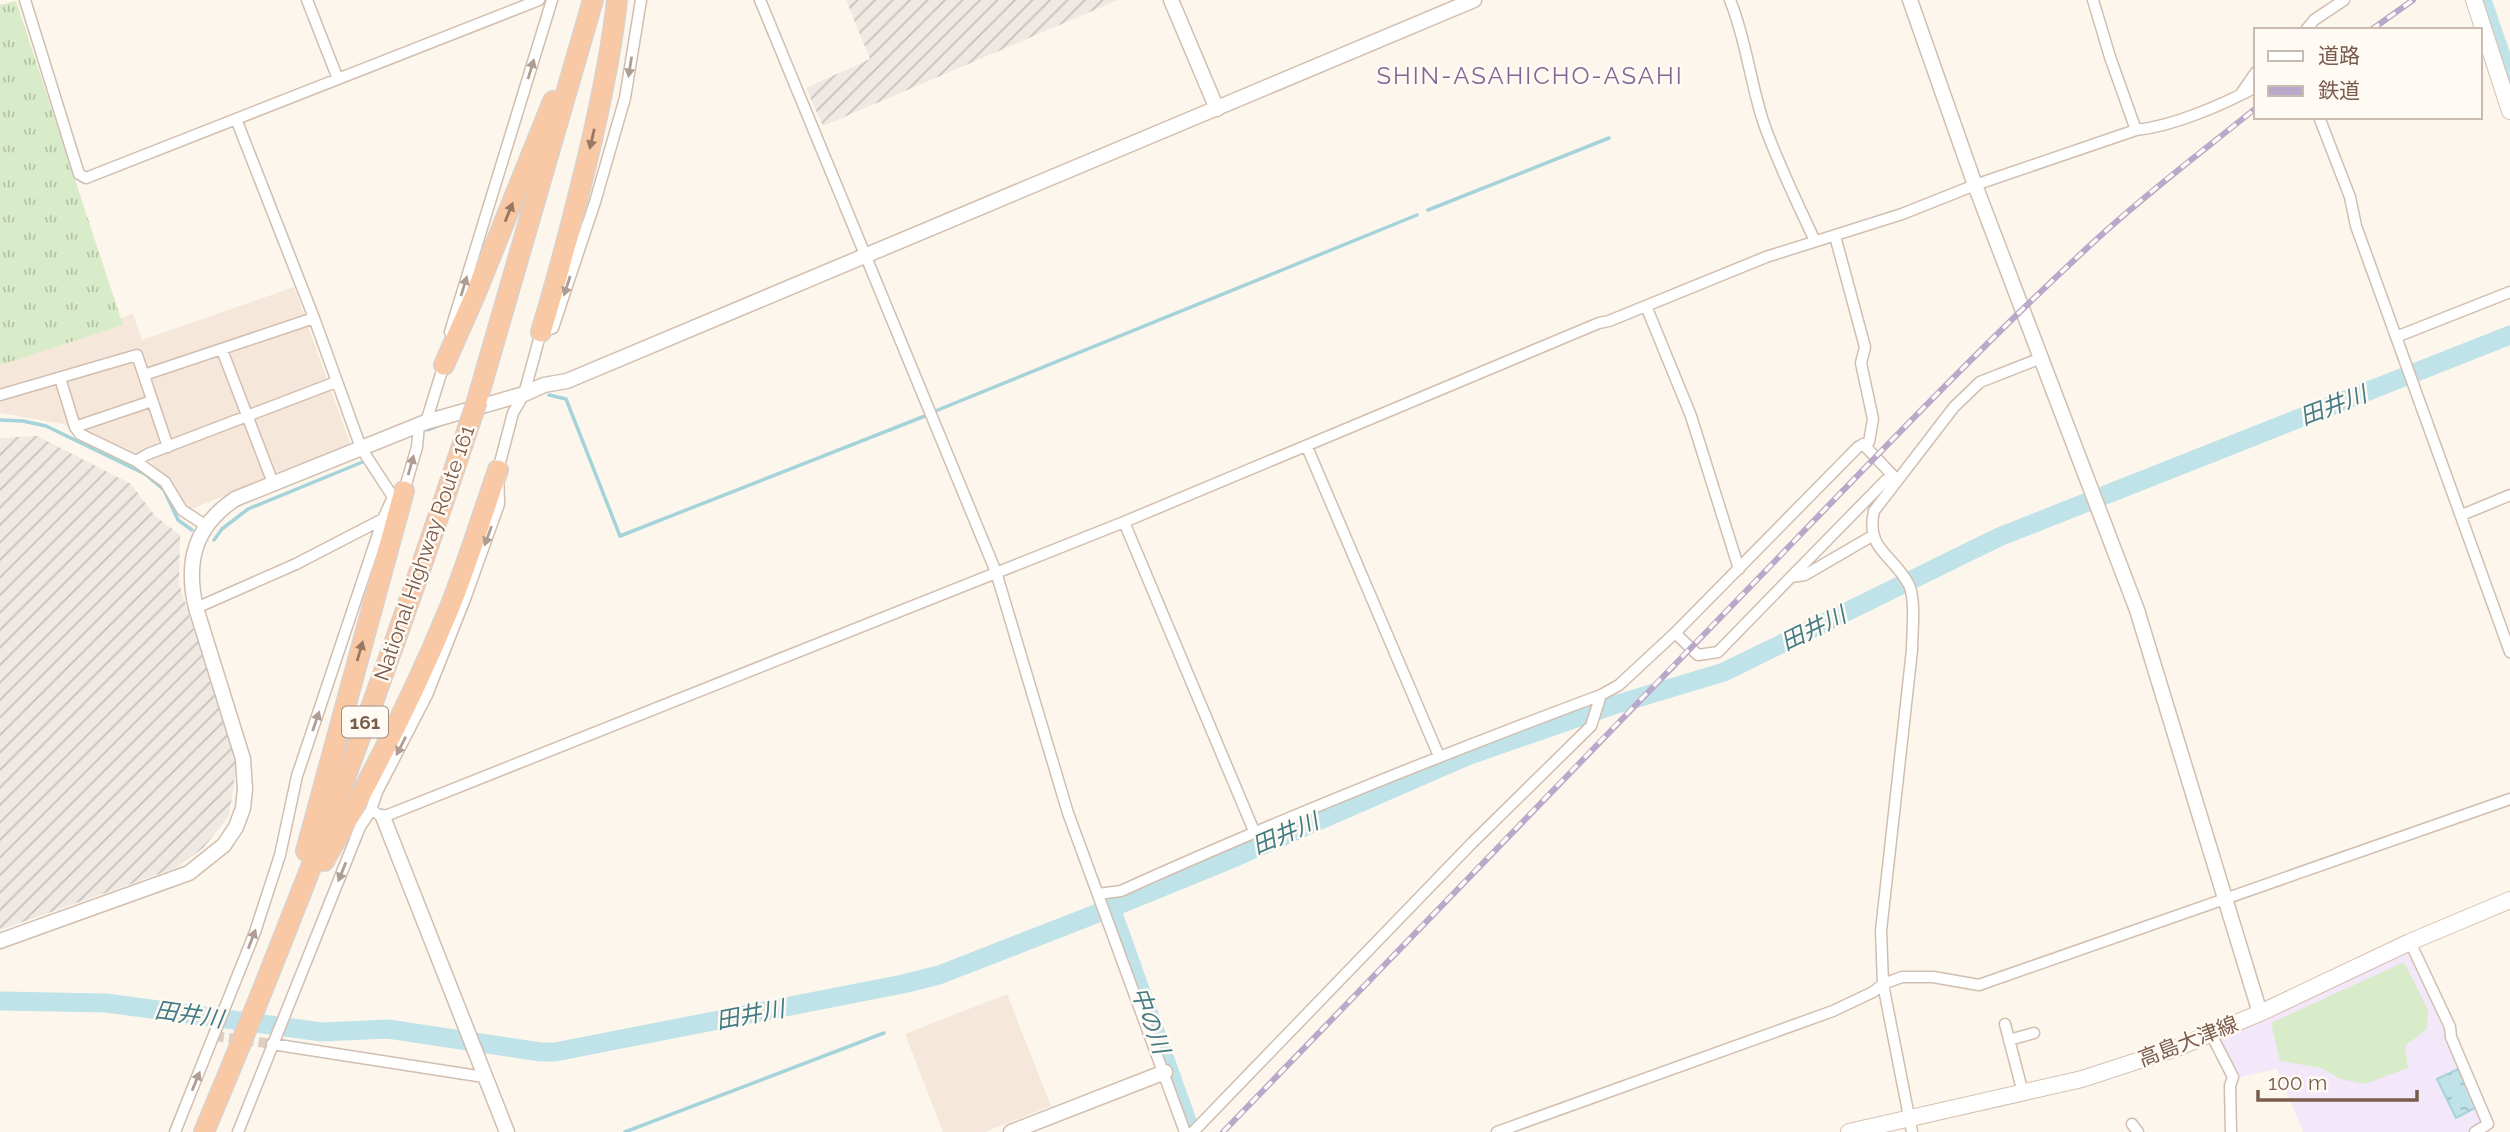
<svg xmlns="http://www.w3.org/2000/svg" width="2510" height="1132" font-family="Raleway,'Noto Sans JP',sans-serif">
<defs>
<pattern id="industrial-furrows" width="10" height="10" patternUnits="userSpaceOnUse" patternTransform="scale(1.75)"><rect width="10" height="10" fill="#efe9e4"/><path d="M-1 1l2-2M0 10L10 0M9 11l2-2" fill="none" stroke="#c7c0bb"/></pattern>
<pattern id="grass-tufts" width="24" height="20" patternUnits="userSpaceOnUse" patternTransform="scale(1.75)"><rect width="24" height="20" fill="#d8ecc9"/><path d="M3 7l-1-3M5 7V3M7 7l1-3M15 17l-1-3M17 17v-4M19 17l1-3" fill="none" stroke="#b4c2a5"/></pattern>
<pattern id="water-ripples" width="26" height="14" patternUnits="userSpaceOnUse" patternTransform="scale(1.75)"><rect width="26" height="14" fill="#bfe3e8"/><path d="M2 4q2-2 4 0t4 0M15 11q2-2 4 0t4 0" fill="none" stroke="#a0bbbe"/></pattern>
</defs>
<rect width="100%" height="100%" fill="#fdf6ec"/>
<path fill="#f5e8da" d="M294,287L351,446L191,509L150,461L63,424L0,413V357L133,314L142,340Z
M1007,994L1051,1106L985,1132H943L905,1034Z"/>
<path fill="url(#industrial-furrows)" d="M846,0H1118L823,126L806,88L870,59Z
M37,436L131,484L155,516L180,535L179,584L237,762L229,816L203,848L176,868L0,930V438Z"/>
<path fill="#f3e8fa" d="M2406,951L2411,957L2479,1110L2480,1120L2477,1126L2467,1132H2303L2277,1069L2239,1077L2219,1037Z"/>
<path fill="url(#grass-tufts)" d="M16,1L123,325L0,365V5Z"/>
<path fill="#d8ecc9" d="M2404,962L2428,1010L2427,1029L2405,1046L2408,1068L2365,1084L2340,1079L2321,1068L2280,1061L2271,1023Z"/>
<path fill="url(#water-ripples)" stroke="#a5d3da" stroke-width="2" d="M2458,1069L2477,1107L2456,1118L2437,1079Z"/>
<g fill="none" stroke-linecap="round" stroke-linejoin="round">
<path stroke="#a5d3da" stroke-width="3.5" d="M1428,210L1609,138
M549,395L566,399L620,536L925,416
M933,412L1417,215
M0,420L23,421L46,426L145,474L164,490L178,520L192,530
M428,430L443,424
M214,540L222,529L248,509L365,461
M625,1132L884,1033"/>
<path stroke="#bfe3e8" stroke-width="19" d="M2482,0L2510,82
M1111,908L1191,1132
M0,1001L106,1003L322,1032L388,1029L541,1052H555L903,984L939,975L1111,908L1224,862L1467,756L1611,706L1724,672L1999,537L2510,335"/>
<path stroke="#dcd0c4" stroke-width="10" stroke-dasharray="10 5" stroke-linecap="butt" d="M214,1036L272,1044"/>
<g stroke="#d1beb0" stroke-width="13">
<path id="minor" d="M25,0L79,174L86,178L539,0
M307,0L338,79
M760,0L996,572L1068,813L1185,1132
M1730,0C1746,39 1750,81 1763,121C1777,162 1797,202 1815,241
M2093,0L2110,57L2136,130
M2306,30L2314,20L2344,0
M2240,95L2256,72
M2319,117L2350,197L2356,226L2510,652
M236,119L314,318L361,448L393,497
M1646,306L1691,416L1739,569
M450,332L552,0
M2396,337L2510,292
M222,350L273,483
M144,375L314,318
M60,378L75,427L80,434L136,461L165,482L182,510L205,525
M0,395L137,355L168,447
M426,422L445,361
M75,427L152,401
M1863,444L1897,480
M1307,447L1439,756
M136,461L148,454L336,382
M2462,515L2510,495
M1124,522L1254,831
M1791,577L1886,480H1897
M196,608L296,564L383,519
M1675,633L1698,655L1718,652L1791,577L1805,575L1872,536
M371,810L383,817L1124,522L1599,323L1609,321L1766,257L1902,214L1975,185L2136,130C2174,126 2222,105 2256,87
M1098,894L1121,891C1280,819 1438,756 1601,695L1619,685L1675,633L1858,447L1869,442L1873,419L1861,363L1865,347L1835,236
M2410,942L2450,1027L2451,1037L2488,1124L2475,1132
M2005,1024L2023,1093
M2211,1034L2233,1077L2230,1086L2231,1132
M2009,1040L2034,1033
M272,1044L484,1077
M2132,1124L2138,1132
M175,1132L255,932L280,855L297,776L383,519L393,497L404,491L417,447L419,425
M238,1132L360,827L371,810L377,792L427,695L465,599L499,504L498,470L513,413L524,394L541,332L553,328L595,202L625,98L641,0
M1193,1132L1472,843L1591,726L1601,695
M1497,1132L1833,1011L1873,992L1883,984L1902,977H1933L1979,985L2510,799
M1912,1132L1883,984L1881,931L1912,650C1912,633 1916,600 1909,585C1894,555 1865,550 1874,511L1954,407L1980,382L2041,358"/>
</g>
<g stroke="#d1beb0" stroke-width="17">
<path id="tertiary" d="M1171,0L1217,109
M1910,0L1975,185L2137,610L2260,1013
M383,817L507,1132
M0,941L189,873L224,845L236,827L243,808L245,789L243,759L196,608C185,561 195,526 235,499L426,422L524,394L544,385L567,381L1474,0
M1011,1132L1165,1072"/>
</g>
<g stroke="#d6c0b0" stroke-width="18">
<path id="secondary" d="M2474,0L2510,111
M1849,1132L2082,1079L2177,1048L2260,1013L2410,942L2510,900"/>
</g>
<g stroke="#dad1cd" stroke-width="22">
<path id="trunk" d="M541,332C560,270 576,207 591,144C602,96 612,49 617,0
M444,365L475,295L553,101
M477,401L593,0
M306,851L404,491
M324,861C371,779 414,695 450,607C468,562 482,516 498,470
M204,1132C301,902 389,668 467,431"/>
</g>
<use href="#minor" stroke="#fff" stroke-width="10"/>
<use href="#tertiary" stroke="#fff" stroke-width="14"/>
<use href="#secondary" stroke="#fff" stroke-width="16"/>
<use href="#trunk" stroke="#f9c8a4" stroke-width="19"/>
<g stroke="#b9a8c9" stroke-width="6">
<path id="rail" d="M2371,30L2413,0
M1223,1132C1408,941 1592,749 1777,559C1882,450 1987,340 2098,238C2148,192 2203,151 2256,108"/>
</g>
<use href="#rail" stroke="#fffaf3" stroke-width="3.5" stroke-dasharray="10" stroke-linecap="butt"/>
<g stroke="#dad1cd" stroke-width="22" stroke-linecap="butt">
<path id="trunk-bridge" d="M467,431L477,401"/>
</g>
<use href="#trunk-bridge" stroke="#f9c8a4" stroke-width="19"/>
</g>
<defs><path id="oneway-solid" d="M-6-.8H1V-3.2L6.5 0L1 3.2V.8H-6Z" transform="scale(1.75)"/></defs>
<g fill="#af9d94">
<use href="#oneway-solid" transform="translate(630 67) rotate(99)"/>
<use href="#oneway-solid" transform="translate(531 69) rotate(-73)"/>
<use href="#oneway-solid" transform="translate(464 286) rotate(-73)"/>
<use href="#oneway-solid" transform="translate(567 286) rotate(108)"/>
<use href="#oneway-solid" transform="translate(411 465) rotate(-74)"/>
<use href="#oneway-solid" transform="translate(488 536) rotate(110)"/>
<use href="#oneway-solid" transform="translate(316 721) rotate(-71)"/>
<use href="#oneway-solid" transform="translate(401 746) rotate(117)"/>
<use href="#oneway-solid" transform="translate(342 872) rotate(112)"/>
<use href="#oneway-solid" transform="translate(252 939) rotate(-69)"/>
<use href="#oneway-solid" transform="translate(196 1081) rotate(-68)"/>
</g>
<g fill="#9a7763">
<use href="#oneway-solid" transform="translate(592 139) rotate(103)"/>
<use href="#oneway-solid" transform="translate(509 212) rotate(-68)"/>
<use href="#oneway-solid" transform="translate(360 651) rotate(-74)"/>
</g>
<g text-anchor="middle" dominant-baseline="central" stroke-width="5" stroke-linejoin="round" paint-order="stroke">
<rect fill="#fffaf3" stroke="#a28b7f" stroke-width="2" x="342" y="706.5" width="46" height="31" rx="5"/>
<g font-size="19" font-weight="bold" fill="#7a5c4d">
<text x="365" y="722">161</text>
</g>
<g font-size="21" fill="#7a5c4d" stroke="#fffaf3">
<text transform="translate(424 553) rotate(-71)">National Highway Route 161</text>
<text transform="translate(2188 1041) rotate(-21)">高島大津線</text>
</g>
<g font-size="23" font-style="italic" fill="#437c86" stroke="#fffaf3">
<text transform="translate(2333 405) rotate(-21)">田井川</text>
<text transform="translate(1813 628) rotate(-26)">田井川</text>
<text transform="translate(1285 833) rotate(-23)">田井川</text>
<text transform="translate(189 1014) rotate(8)">田井川</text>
<text transform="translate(750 1014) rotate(-11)">田井川</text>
<text transform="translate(1151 1020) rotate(70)">中の川</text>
</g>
<g font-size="24" letter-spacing="2" fill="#846695" stroke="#fffaf3">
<text x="1530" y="75">SHIN-ASAHICHO-ASAHI</text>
</g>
</g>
<rect x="2254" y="28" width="228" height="91" fill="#fffaf3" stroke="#cabbb1" stroke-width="2"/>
<rect x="2268" y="51" width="35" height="10" fill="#ffffff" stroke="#cabbb1" stroke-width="2"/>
<text x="2318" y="63" font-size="21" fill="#7a5c4d">道路</text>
<rect x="2268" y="86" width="35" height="10" fill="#b9a8c9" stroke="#cabbb1" stroke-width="2"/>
<text x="2318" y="98" font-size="21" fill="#7a5c4d">鉄道</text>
<path d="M2258 1090v10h159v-10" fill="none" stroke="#7a5c4d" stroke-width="3.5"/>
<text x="2268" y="1090" font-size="21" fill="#7a5c4d" stroke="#fffaf3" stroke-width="5" paint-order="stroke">100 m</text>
</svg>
